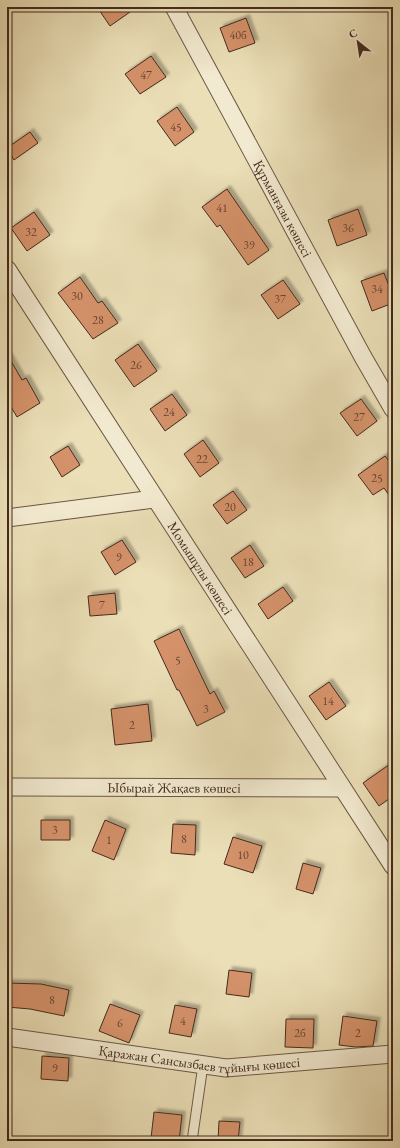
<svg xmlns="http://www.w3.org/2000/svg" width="400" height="1148" font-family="'EB Garamond',serif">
<defs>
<filter id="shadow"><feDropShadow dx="3.5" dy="-3.5" stdDeviation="1" flood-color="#0004"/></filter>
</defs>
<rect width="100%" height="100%" fill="#ebdfb7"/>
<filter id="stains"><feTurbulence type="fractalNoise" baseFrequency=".005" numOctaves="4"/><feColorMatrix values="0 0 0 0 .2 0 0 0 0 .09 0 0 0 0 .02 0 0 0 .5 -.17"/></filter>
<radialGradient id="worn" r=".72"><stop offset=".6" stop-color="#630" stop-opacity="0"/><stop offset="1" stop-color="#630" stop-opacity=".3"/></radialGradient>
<path fill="#d5926a" stroke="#432a1d" filter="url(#shadow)" d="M97,7H137L110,26Z
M246,18L255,43L229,52L220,28Z
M151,56L166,77L140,94L125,74Z
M177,107L194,132L175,146L157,121Z
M30,132L38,143L14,160L7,148Z
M227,189L269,250L248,265L220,225L217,227L202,207Z
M358,209L367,235L337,246L328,220Z
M34,212L50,235L27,251L11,228Z
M384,273L393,296V303L372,311L361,281Z
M80,277L98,303L102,301L118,323L93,339L58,293Z
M283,280L300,304L278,319L261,295Z
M138,344L157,371L134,387L115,360Z
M7,354L22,380L26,378L40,403L17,417L7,400Z
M172,394L187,415L165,431L150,409Z
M361,399L377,421L357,436L340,413Z
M203,440L219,463L200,477L184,454Z
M68,446L80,465L62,477L50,457Z
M385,456L393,466V501L384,488L373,495L358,475Z
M233,491L247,510L227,524L213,505Z
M122,540L136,562L115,575L101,552Z
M250,545L264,566L245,578L231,558Z
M283,587L293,601L268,619L258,604Z
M115,593L117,614L90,616L88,596Z
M179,629L210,694L214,691L225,712L197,726L179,690H177L154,641Z
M329,682L346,706L326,720L309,696Z
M148,704L152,741L115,745L111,709Z
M393,762V796L379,806L363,783Z
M41,820H70V840H41Z
M105,820L126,829L114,860L92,851Z
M173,824L196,825L195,855L171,853Z
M233,837L262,846L253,873L224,864Z
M303,863L321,868L313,894L296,889Z
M229,970L252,973L249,997L226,994Z
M7,983L41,984L69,990L64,1016L30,1009L7,1007Z
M110,1004L140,1015L129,1043L99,1031Z
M175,1005L197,1009L191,1037L169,1033Z
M343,1016L377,1021L373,1046L356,1047L339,1045Z
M286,1019H314L313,1048L285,1047Z
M42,1056L69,1058L68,1081L41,1079Z
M154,1112L182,1115L179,1141L151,1138Z
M219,1121L240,1122L238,1141L218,1140Z"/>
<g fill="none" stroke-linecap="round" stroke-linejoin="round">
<g stroke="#6d5744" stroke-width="11">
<path id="service" d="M192,1141L203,1065"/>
</g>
<g stroke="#6d5744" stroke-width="19">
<g id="minor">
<path id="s1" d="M174,7L363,357L393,409"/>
<path id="s2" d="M7,269L393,866"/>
<path d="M7,518L154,499"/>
<path id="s3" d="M7,787L342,788"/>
<path id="s4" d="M7,1037L226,1068L393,1054"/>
</g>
</g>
<use href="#service" stroke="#f2ead0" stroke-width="9"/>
<use href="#minor" stroke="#f2ead0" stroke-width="17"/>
</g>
<g text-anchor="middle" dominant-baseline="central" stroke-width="3" stroke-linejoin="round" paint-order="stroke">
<g font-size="12" fill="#684430">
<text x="238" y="35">40б</text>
<text x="146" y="75">47</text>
<text x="176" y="127">45</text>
<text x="222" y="208">41</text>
<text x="348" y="228">36</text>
<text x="31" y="232">32</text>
<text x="249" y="245">39</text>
<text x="377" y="289">34</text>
<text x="77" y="296">30</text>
<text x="280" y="299">37</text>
<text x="98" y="320">28</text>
<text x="136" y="365">26</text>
<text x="169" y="412">24</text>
<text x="359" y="417">27</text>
<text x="202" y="459">22</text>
<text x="377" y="478">25</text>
<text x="230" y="507">20</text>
<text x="119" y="557">9</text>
<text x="248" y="562">18</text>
<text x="102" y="605">7</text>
<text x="178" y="660">5</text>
<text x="328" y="701">14</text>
<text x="206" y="709">3</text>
<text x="132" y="725">2</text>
<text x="55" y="830">3</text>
<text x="184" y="839">8</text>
<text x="109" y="840">1</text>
<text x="243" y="855">10</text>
<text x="52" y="1000">8</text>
<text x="183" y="1021">4</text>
<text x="120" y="1023">6</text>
<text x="300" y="1033">2б</text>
<text x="358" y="1033">2</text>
<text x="55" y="1068">9</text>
</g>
<g font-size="14" fill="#432a1d" stroke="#f2ead0">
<text stroke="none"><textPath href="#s1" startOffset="229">Құрманғазы көшесі</textPath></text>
<text stroke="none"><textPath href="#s2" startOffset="356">Момышұлы көшесі</textPath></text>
<text stroke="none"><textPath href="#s3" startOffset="167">Ыбырай Жақаев көшесі</textPath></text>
<text stroke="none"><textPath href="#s4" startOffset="194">Қаражан Сансызбаев тұйығы көшесі</textPath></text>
</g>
</g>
<rect width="400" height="1148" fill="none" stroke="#ebdfb7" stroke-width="24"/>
<rect x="8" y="8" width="384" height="1132" fill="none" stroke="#432a1d" stroke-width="2"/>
<rect x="12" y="12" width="376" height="1124" fill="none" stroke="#432a1d"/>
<g transform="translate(358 42) rotate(330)" stroke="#f2ead0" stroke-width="3" paint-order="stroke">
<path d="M0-3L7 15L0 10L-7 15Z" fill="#432a1d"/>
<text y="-6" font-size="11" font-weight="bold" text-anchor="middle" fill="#432a1d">С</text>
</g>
<rect width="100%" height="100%" filter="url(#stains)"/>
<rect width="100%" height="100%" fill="url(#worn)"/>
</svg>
